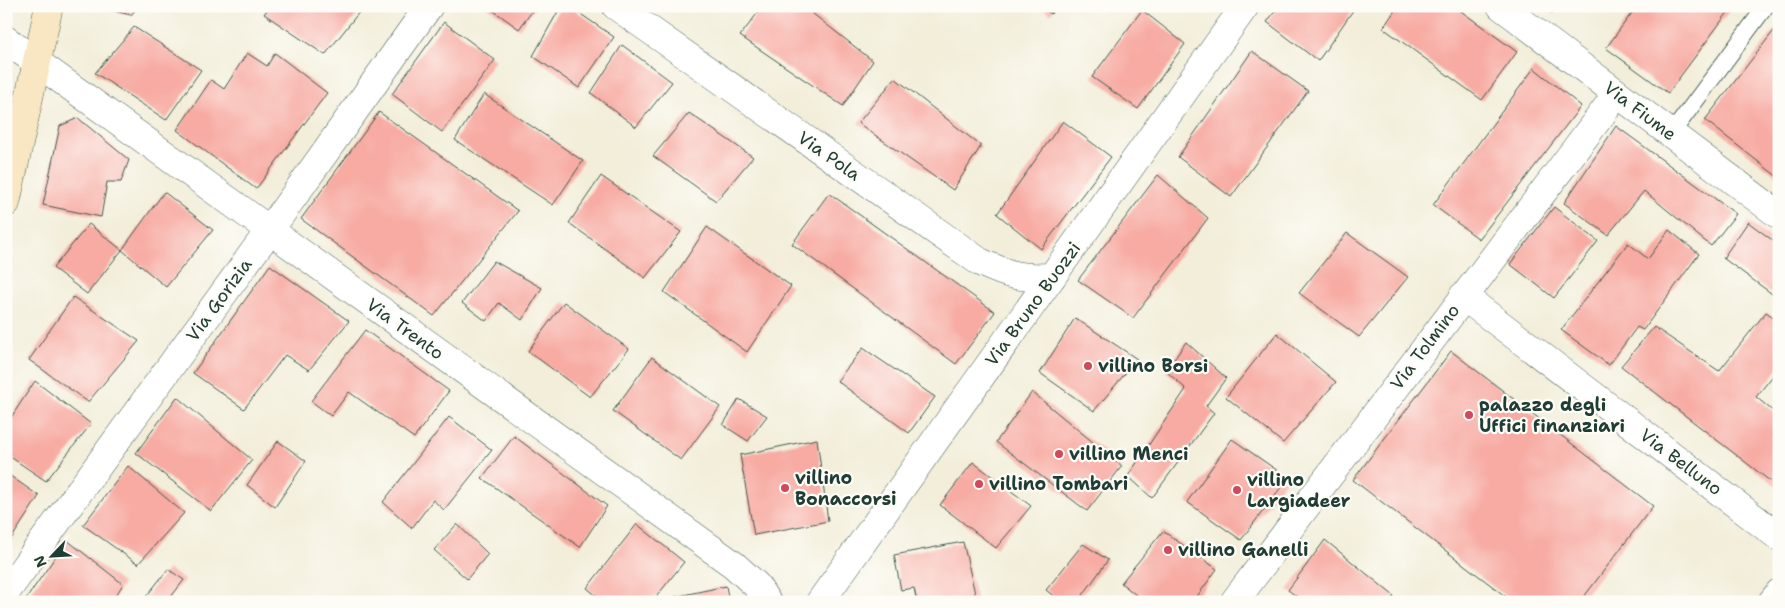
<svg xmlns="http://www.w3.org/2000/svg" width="1785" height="608" font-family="'Shantell Sans',sans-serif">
<rect width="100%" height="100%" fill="#fdfcf7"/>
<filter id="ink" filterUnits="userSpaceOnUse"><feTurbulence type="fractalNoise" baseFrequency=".02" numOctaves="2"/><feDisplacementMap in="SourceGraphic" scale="10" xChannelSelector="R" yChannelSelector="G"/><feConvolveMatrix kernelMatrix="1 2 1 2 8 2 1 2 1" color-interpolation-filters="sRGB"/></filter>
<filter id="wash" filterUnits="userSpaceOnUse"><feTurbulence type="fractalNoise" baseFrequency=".0096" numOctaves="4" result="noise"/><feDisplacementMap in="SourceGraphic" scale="20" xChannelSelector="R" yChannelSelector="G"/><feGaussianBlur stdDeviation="1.12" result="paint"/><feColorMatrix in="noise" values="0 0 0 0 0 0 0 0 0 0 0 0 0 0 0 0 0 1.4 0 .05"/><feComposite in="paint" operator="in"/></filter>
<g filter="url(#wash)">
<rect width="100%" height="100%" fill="#f3eeda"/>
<g id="blocks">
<path fill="#f7aba3" d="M94,6H138L131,15Z
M270,6H364L325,55L264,14Z
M487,6H536L519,29Z
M561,6H569L614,37L579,88L533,56Z
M763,6H803L873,61L843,106L740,36Z
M1040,6H1056L1051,14Z
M1279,6H1356L1318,61L1267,22Z
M1398,6H1454L1517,52L1482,100L1383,28Z
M1543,6H1557L1552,13Z
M1637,6H1722L1729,11L1668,93L1606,48Z
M1142,10L1185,44L1138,109L1092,77Z
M444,22L495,60L442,132L392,94Z
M1779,24V178L1705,120Z
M134,27L201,70L166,120L95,73Z
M622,45L672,82L636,127L591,93Z
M1252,51L1308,91L1231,197L1178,157Z
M247,53L267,66L275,53L327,93L256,189L177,130L211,80L224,89Z
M1534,68L1581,106L1479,239L1433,205Z
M895,78L981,146L953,190L858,123Z
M484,94L583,161L553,205L455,140Z
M379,112L518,211L434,316L301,219Z
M689,113L753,157L716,201L653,156Z
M78,118L129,160L121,182H107L101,217L43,205L60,126Z
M1063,121L1111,157L1041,249L997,214Z
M1616,126L1736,214L1711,246L1644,191L1608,235L1564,203Z
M1158,175L1208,218L1133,318L1078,280Z
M601,176L681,232L645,278L569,223Z
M164,192L213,230L166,287L122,250L87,294L53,268L89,224L122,250Z
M829,193L995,312L956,364L792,244Z
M1554,207L1598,241L1554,298L1510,264Z
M1748,222L1779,245V299L1723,258Z
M707,227L791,286L747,352L664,292Z
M1669,230L1699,254L1643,330L1637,327L1609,365L1561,330L1628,243L1648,259Z
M1347,233L1408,277L1359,337L1299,293Z
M494,261L542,288L522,320L499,303L486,321L462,303Z
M270,265L349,321L309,370L285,355L244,409L193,373Z
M73,297L139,341L88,402L29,360Z
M564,302L629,349L590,397L528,351Z
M1766,312L1779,321V368L1756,397L1779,416V427L1772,434L1779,439V488L1621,366L1654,327L1719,371Z
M1075,318L1137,359L1094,411L1040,373Z
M365,330L449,391L414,438L349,392L331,416L311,401Z
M1277,333L1336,382L1283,443L1226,397Z
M1186,342L1226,378L1206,406L1214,413L1152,498L1128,476L1186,389L1166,371Z
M863,348L935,397L909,433L837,381Z
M1451,351L1653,506L1580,602H1513L1353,480Z
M652,357L720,407L681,460L613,411Z
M35,381L91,424L46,481L6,454V425Z
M1032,392L1122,466L1087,511L996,442Z
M177,397L252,460L211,511L136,453Z
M739,399L767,416L748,441L723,425Z
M449,417L492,450L444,510L433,500L412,528L383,502Z
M514,436L607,506L580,547L482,478Z
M817,439L828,521L754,535L740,455Z
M1232,439L1288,478L1241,540L1187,502Z
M278,441L306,461L275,507L247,485Z
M973,462L1031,506L996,548L940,505Z
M128,466L184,513L138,564L83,525Z
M6,473L39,496L6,547Z
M457,524L488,554L467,579L434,550Z
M637,524L684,562L652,602H604L587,588Z
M1163,531L1217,569L1193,602H1145L1121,583Z
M67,540L123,584L112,602H24Z
M1325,540L1394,596L1389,602H1304L1288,590Z
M963,542L977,602H917L914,588L901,590L894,555Z
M1083,544L1108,560L1078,602H1061L1046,590Z
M168,569L184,580L167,602H142Z
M726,586L729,602H675L674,597Z"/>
</g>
</g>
<g filter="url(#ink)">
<use href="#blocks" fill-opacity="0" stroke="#3f584d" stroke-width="1"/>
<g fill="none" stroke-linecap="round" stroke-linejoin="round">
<g stroke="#3f584d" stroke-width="18">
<path id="service" d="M1671,134L1766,6"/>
</g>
<g stroke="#3f584d" stroke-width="29">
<path id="minor" d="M616,6L980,262C1010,276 1020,278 1052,277
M1501,6L1779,215
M6,40L734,565L756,585L767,602
M1463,296L1779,537
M6,592L269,231L429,6
M820,602L1245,6
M1234,602L1617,94
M1772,602L1779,593"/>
</g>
<g stroke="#3f584d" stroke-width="29">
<path id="secondary" d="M6,203L49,6"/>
</g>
<use href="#service" stroke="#fff" stroke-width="16"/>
<use href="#minor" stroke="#fff" stroke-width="28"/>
<use href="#secondary" stroke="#f9e7c3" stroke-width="28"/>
</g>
</g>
<g fill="#d1495b" stroke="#fdfcf7" stroke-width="2">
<circle cx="1088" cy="366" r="5"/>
<circle cx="1469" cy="415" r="5"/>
<circle cx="1059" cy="454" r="5"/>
<circle cx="979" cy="484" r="5"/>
<circle cx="785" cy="488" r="5"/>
<circle cx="1237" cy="490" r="5"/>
<circle cx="1168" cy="550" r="5"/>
</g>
<g text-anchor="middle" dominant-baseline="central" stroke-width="4.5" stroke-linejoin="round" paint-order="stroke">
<g font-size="18" fill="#1f3d34" stroke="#fdfcf7">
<text transform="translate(1640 111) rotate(37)">Via Fiume</text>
<text transform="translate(829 156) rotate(35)">Via Pola</text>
<text transform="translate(219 300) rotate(-54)">Via Gorizia</text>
<text transform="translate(1033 304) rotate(-54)">Via Bruno Buozzi</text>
<text transform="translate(405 329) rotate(36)">Via Trento</text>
<text transform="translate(1425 347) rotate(-53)">Via Tolmino</text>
<text transform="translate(1681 462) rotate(37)">Via Belluno</text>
</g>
<g font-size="18" font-weight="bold" fill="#1f3d34" stroke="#fdfcf7" text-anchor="start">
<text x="1098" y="366">villino Borsi</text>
<text x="1479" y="405">palazzo degli<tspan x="1479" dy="21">Uffici finanziari</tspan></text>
<text x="1069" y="454">villino Menci</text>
<text x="795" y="478">villino<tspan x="795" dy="21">Bonaccorsi</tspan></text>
<text x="1247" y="480">villino<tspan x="1247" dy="21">Largiadeer</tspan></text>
<text x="989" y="484">villino Tombari</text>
<text x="1178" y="550">villino Ganelli</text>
</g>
</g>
<rect width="1785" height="608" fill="none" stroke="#fdfcf7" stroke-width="25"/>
<g transform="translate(52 556) rotate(245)" stroke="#fdfcf7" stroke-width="4" paint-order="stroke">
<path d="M0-4L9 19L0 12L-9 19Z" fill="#1f3d34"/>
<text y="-8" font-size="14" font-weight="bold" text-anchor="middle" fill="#1f3d34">N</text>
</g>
</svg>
